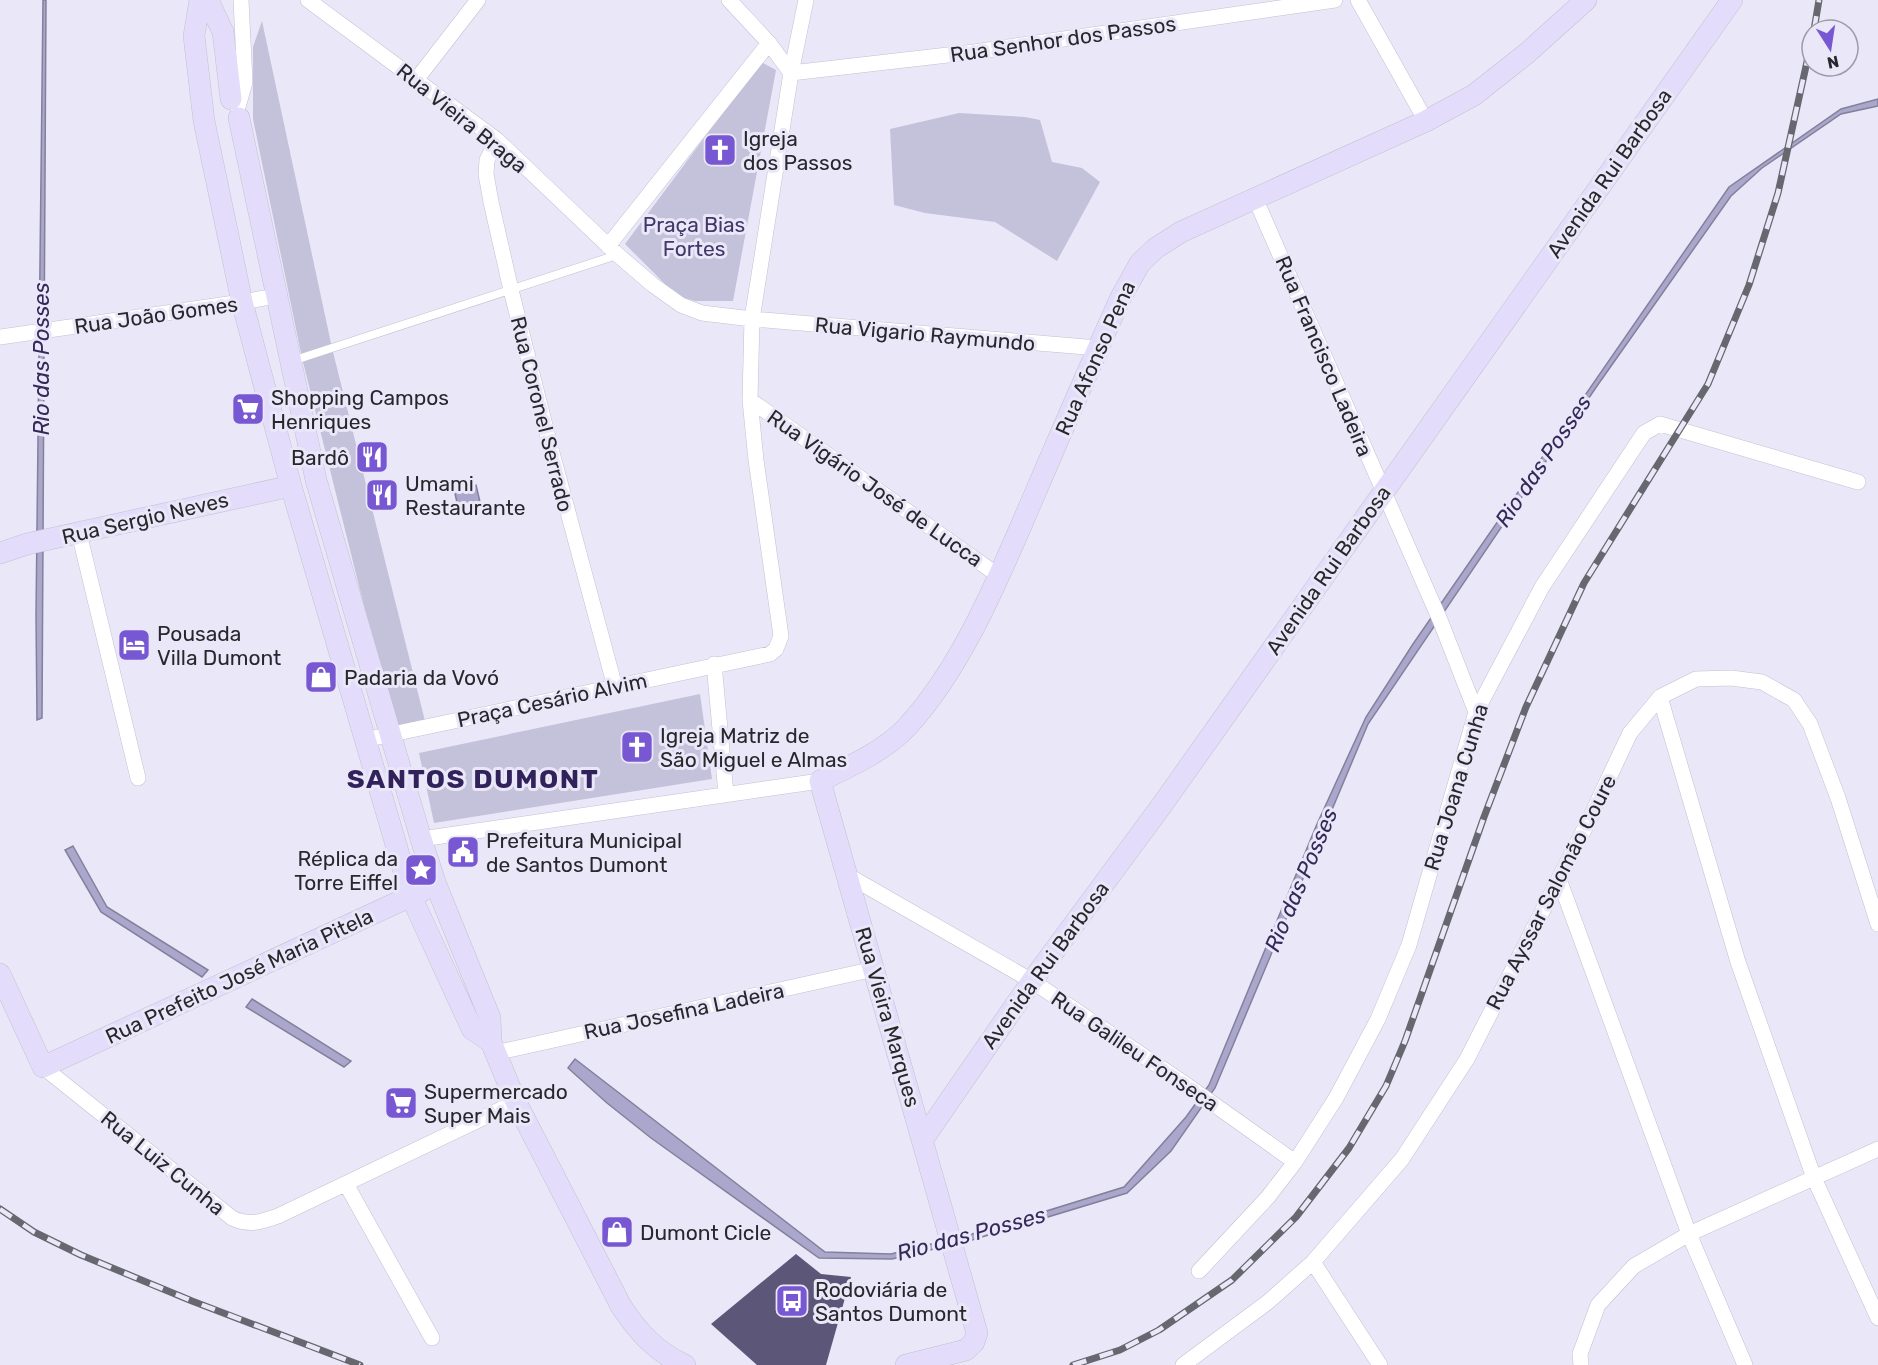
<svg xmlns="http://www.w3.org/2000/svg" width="1878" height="1365" font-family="Rubik,sans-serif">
<rect width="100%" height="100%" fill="#eae8f8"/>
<path fill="#c4c1db" d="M262,21L332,348L425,721L394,726L302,358L253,119V47Z
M761,62L776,70L733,301H695L677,296L625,244Z
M959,113L1025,117L1040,120L1052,162L1082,168L1100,182L1057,261L995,222L925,213L894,205L890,129Z
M700,694L712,779L434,823L419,753Z"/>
<path fill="#aba6cb" stroke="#83809b" stroke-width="1.5" d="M43,0H46L42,718L37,720L36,615Z
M1878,99V106L1841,114L1762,168L1731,196L1597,386L1368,724L1215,1088L1171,1151L1127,1193L972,1240L892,1259L819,1258L651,1138L607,1103L568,1068L575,1059L825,1252L891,1254L972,1234L1124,1187L1186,1117L1209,1085L1317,824L1366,717L1413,644L1729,187L1841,109Z
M476,485L480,502L458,507L454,489Z
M73,846L107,907L208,970L202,977L101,912L65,850Z
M252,999L351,1061L344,1067L246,1007Z"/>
<path fill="#5c5778" d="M796,1254L821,1274L851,1277L826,1365H757L711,1324Z"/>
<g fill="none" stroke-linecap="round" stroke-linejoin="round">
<g stroke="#c2c0cf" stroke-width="9">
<path id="lane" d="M292,361L617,255"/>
</g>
<g stroke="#c2c0cf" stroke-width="16">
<path id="street" d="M308,0L497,140L618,255L653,285L681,305L702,313L752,319L1098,348
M729,0L769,43L791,73
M1358,0L1426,121
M791,73L974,52L1335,0
M416,80L478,0
M238,107L245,82L241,0
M497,140L487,160L486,174L491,202L511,290L551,449L615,687
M1255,198L1440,620L1476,712
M608,246L769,43
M0,337L242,302L276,296
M750,400L999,576
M79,533L138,778
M714,664L726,794
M1660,697L1738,962L1814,1178L1878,1318
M364,740L770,654L776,649L781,636L756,460L750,400L752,319L791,73L806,0
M421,839L820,781
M847,875L1032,981L1188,1086L1295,1162
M1559,879L1689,1234L1745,1365
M495,1053L874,969
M43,1067L232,1218C249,1226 261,1222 278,1216L516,1102
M346,1184L432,1338
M1313,1262L1380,1365
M1199,1271L1268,1197L1295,1162L1336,1098L1378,1019L1409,945L1476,712L1542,587L1644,433L1660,424L1858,482
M1183,1365L1268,1302L1313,1262L1402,1159L1467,1059L1590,818L1630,733L1660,697L1696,679L1731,678L1762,682L1794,700L1810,724L1838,798L1878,924
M1581,1365L1580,1354L1598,1305L1634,1266L1689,1234L1878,1149"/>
</g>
<g stroke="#c2c0cf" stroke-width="22">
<path id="secondary" d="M200,0L194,36L204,121L242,302L291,486L411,896L472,1029L491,1042
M208,0L223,32L231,99
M239,118L316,480L421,839L436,885L490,1018L491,1042L516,1102L621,1306C638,1332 656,1352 685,1365
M0,553L27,544L291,486
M0,974L43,1067L424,890
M923,1139L1032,981L1162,805L1732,0
M906,1365L966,1350L974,1342L977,1333L820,781C847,768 884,751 905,729C961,670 998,579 1030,505C1060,435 1090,366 1121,297L1140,263L1156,248L1181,232L1426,121L1474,95L1526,54L1586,0"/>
</g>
<use href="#lane" stroke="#fff" stroke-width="8"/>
<use href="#street" stroke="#fff" stroke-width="15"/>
<use href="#secondary" stroke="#e3ddfb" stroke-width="21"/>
<g stroke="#67676f" stroke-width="7">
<path id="rail" d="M1814,30L1819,0
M0,1209L34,1232L81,1255L192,1301L360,1365
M1073,1365L1120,1350L1159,1330L1232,1280L1296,1217L1349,1148L1386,1086L1405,1041L1484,817L1526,707L1584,583L1708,384L1749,285L1778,193L1812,39"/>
</g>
<use href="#rail" stroke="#eae8f8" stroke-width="4.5" stroke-dasharray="14" stroke-linecap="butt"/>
</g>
<defs>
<g id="church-square" transform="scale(1.725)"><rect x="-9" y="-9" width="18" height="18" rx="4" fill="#7758d2" stroke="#eae8f8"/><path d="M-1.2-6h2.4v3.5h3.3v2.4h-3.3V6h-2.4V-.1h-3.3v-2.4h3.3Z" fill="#fff"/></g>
<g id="supermarket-square" transform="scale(1.725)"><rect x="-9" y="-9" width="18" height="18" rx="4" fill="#7758d2" stroke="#eae8f8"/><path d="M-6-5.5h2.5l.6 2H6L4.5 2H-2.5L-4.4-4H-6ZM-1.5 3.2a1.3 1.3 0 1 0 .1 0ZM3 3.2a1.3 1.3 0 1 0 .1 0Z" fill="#fff"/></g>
<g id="restaurant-square" transform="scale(1.725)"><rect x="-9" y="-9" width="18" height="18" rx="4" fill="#7758d2" stroke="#eae8f8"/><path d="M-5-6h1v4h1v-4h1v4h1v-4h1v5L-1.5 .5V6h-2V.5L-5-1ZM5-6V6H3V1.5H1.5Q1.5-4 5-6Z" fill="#fff"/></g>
<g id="hotel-square" transform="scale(1.725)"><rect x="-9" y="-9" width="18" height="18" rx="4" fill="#7758d2" stroke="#eae8f8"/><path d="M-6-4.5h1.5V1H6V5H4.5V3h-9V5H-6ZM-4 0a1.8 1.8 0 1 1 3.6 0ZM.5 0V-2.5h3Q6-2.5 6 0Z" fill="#fff"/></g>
<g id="shop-square" transform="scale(1.725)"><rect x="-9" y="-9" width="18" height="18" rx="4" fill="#7758d2" stroke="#eae8f8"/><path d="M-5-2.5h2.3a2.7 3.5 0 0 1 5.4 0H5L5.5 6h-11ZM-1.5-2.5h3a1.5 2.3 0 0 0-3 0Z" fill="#fff"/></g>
<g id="civic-square" transform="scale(1.725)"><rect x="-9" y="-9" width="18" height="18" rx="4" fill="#7758d2" stroke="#eae8f8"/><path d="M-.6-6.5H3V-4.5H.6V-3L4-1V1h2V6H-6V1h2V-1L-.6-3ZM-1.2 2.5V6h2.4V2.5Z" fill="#fff"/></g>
<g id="sight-square" transform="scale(1.725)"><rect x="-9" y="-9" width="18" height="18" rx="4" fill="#7758d2" stroke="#eae8f8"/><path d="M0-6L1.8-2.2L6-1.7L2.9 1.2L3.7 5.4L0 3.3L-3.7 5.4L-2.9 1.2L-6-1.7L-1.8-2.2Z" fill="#fff"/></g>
<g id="bus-square" transform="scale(1.725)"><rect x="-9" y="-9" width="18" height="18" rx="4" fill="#7758d2" stroke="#eae8f8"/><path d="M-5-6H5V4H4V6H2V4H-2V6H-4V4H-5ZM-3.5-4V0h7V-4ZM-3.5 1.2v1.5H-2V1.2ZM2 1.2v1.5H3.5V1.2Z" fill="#fff"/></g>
</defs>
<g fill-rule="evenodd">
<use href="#church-square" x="720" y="150"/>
<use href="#supermarket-square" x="248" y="409"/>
<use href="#restaurant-square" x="372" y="457"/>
<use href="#restaurant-square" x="382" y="495"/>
<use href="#hotel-square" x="134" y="645"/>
<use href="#shop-square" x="321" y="677"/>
<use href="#church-square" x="637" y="747"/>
<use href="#civic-square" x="463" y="852"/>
<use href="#sight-square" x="421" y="870"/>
<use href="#supermarket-square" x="401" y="1103"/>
<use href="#shop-square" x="617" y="1232"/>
<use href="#bus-square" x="792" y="1301"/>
</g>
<g text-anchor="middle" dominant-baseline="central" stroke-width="6" stroke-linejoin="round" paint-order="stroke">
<g font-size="21" fill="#27272c" stroke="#eae8f8">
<text transform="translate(1063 39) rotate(-8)">Rua Senhor dos Passos</text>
<text transform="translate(462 118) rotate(39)">Rua Vieira Braga</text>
<text transform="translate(1609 173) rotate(-55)">Avenida Rui Barbosa</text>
<text transform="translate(156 315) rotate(-8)">Rua João Gomes</text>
<text transform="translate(925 334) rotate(5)">Rua Vigario Raymundo</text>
<text transform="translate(1324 356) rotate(67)">Rua Francisco Ladeira</text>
<text transform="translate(1095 358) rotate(-66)">Rua Afonso Pena</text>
<text transform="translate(542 414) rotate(76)">Rua Coronel Serrado</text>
<text transform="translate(875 488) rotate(35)">Rua Vigário José de Lucca</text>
<text transform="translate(145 518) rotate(-13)">Rua Sergio Neves</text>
<text transform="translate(1328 570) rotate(-55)">Avenida Rui Barbosa</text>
<text transform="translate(552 700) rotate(-12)">Praça Cesário Alvim</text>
<text transform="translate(1456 787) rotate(-73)">Rua Joana Cunha</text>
<text transform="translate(1551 892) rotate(-63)">Rua Ayssar Salomão Coure</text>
<text transform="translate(1045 965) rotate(-54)">Avenida Rui Barbosa</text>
<text transform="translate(239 976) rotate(-25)">Rua Prefeito José Maria Pitela</text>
<text transform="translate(684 1011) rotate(-12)">Rua Josefina Ladeira</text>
<text transform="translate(888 1017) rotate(74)">Rua Vieira Marques</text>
<text transform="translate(1135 1051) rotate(34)">Rua Galileu Fonseca</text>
<text transform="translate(163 1163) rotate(39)">Rua Luiz Cunha</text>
</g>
<g font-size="21" fill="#27272c" stroke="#eae8f8" text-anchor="start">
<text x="743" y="138">Igreja<tspan x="743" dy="24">dos Passos</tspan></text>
<text x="271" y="397">Shopping Campos<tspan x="271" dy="24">Henriques</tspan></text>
<text x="349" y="457" text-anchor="end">Bardô</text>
<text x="405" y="483">Umami<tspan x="405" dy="24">Restaurante</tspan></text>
<text x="157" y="633">Pousada<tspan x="157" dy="24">Villa Dumont</tspan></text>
<text x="344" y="677">Padaria da Vovó</text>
<text x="660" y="735">Igreja Matriz de<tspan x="660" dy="24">São Miguel e Almas</tspan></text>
<text x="486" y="840">Prefeitura Municipal<tspan x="486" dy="24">de Santos Dumont</tspan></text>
<text x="398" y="858" text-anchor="end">Réplica da<tspan x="398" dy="24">Torre Eiffel</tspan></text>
<text x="424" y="1091">Supermercado<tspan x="424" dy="24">Super Mais</tspan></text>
<text x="640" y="1232">Dumont Cicle</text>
<text x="815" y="1289">Rodoviária de<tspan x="815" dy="24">Santos Dumont</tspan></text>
</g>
<g font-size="21" fill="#413768" stroke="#eae8f8">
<text x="694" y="224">Praça Bias<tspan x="694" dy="24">Fortes</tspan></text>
</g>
<g font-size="22" font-style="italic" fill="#342959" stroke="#eae8f8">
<text transform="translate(41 359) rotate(-90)">Rio das Posses</text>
<text transform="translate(1543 461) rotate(-56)">Rio das Posses</text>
<text transform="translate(1301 880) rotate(-67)">Rio das Posses</text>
<text transform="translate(971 1234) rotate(-15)">Rio das Posses</text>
</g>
<g font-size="27" font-weight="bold" letter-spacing="1.5" fill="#31225c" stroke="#eae8f8">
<text x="473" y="779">SANTOS DUMONT</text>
</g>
</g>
<g transform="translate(1830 48) rotate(168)"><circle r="28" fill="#eae8f8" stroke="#9c9ba6" stroke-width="1.5"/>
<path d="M0-4.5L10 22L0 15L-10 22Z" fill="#7758d2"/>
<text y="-9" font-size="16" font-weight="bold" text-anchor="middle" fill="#27272c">N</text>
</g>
</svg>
